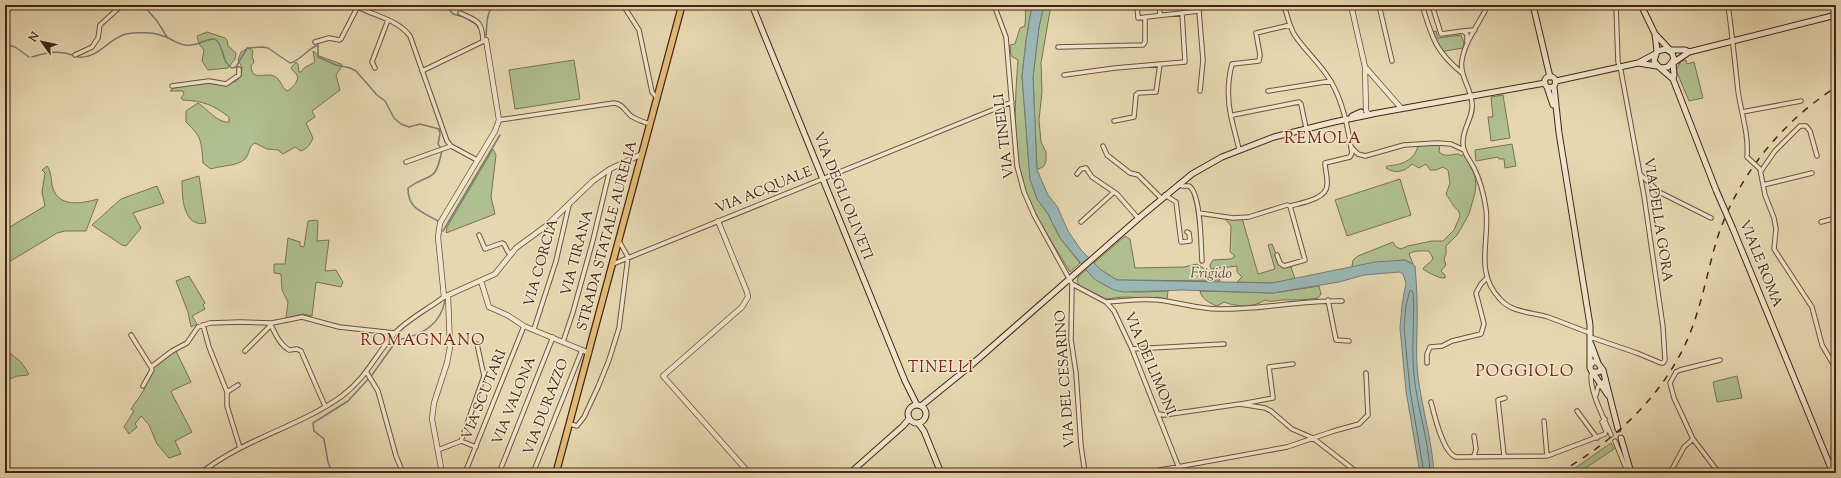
<svg xmlns="http://www.w3.org/2000/svg" width="1841" height="478" font-family="'Sorts Mill Goudy',serif">
<rect width="100%" height="100%" fill="#e6d7b0"/>
<filter id="stains"><feTurbulence type="fractalNoise" baseFrequency=".005" numOctaves="4"/><feColorMatrix values="0 0 0 0 .2 0 0 0 0 .09 0 0 0 0 .02 0 0 0 .5 -.17"/></filter>
<radialGradient id="worn" r=".72"><stop offset=".6" stop-color="#630" stop-opacity="0"/><stop offset="1" stop-color="#630" stop-opacity=".3"/></radialGradient>
<path fill="#b0bf8f" stroke="#7a7252" d="M1026,5H1032L1026,41L1022,76L1030,179L1037,199L1048,214L1060,238L1080,263L1070,272C1055,247 1034,215 1024,188C1012,152 1015,98 1018,60L1011,56L1010,45L1015,44L1020,28L1025,26Z
M1044,5H1051L1041,63L1042,92L1039,120L1041,142L1046,152V161L1044,166L1037,170L1033,77L1039,27Z
M1436,31L1438,38L1461,35L1464,43L1463,48L1439,52L1431,32Z
M207,32L225,38L227,40L228,46L236,53L235,59L228,68L208,70L202,61L204,50L199,44L197,36Z
M249,48L253,51L252,56L254,62L251,66C252,82 265,72 274,76C281,79 281,87 287,91C291,89 300,81 297,75C296,72 292,71 291,68L296,62L298,64L299,72H301L304,68L315,62L313,51L319,56L341,64L342,66L336,75L340,90L312,111L315,117L306,123L313,138C310,145 308,148 301,151L295,147L283,154L278,150L267,149L255,143C248,146 250,154 245,159C236,167 222,165 211,169L203,163C201,142 203,138 186,122V111L198,103C206,108 219,124 229,122V117C213,105 204,101 183,100L181,98L184,94L183,91H170C182,81 182,84 196,82C200,82 202,80 206,80C219,82 231,89 241,76L242,67L238,60L241,52Z
M574,60L580,99L515,109L509,70Z
M1686,60L1687,64L1694,62L1703,98L1689,101L1676,70L1681,61Z
M1503,95L1510,138L1491,141L1488,117H1493L1491,97Z
M1440,144L1439,152C1446,158 1451,154 1459,154L1461,156L1464,154L1474,173L1476,184L1475,193L1469,214L1463,225L1457,235L1446,246V254L1444,259L1446,265L1441,271L1445,275V278C1440,279 1427,272 1423,269C1425,264 1431,264 1433,258L1429,251C1423,251 1414,250 1409,254L1413,264L1405,260L1352,267L1353,260L1358,256L1393,242L1396,247L1401,249L1408,246L1432,241H1443L1454,230L1460,216C1459,209 1456,210 1453,205C1451,202 1448,197 1446,194L1450,183L1448,170L1443,167L1436,170H1430L1426,164L1419,168L1412,164C1405,172 1395,174 1386,168L1387,166C1401,165 1414,161 1418,146Z
M1512,144L1516,166L1505,168L1504,159H1499L1498,157L1476,161L1475,150Z
M493,149L496,155L491,197L495,214L446,233L447,227Z
M47,166C51,171 51,178 52,185C57,208 80,204 98,199L86,231H65L57,233L9,262L5,257V230L45,206L42,192L45,173L42,170Z
M199,176L206,223C183,228 182,197 182,181Z
M1400,179L1411,215L1347,236L1335,200Z
M157,186L164,203L133,213L141,228L126,246L122,245L92,225L121,199Z
M1227,218H1242L1258,274L1275,269L1268,245L1272,244L1281,266L1291,267L1295,279L1272,283L1237,282L1242,277L1237,272V266L1211,269L1210,265L1213,260L1231,259L1235,256L1230,252L1231,226L1226,220Z
M316,220L318,221L317,241L329,240L325,271L336,270L343,282L341,287L316,282L312,316L303,314L286,318L288,302L282,290L281,274L274,273V264H285L288,238L300,242V246L304,247L308,221Z
M1125,236L1130,239L1135,268L1184,267L1197,264L1211,273L1218,275L1220,281L1117,280L1101,270L1094,263Z
M1086,270C1112,297 1133,292 1168,291L1167,299L1156,297L1155,298L1123,297L1106,299L1080,286L1077,282L1078,277Z
M189,276L205,303L203,305L205,309L192,316L197,324L191,327L188,312L176,281Z
M1319,286L1321,294L1318,298C1306,300 1295,300 1283,300C1275,300 1272,303 1265,300C1254,308 1236,307 1224,302L1217,306C1209,303 1201,298 1200,291L1273,293Z
M5,349L21,362L29,374L28,375L17,376L5,381Z
M176,351L191,382L173,390L171,392L192,432L175,441L181,454L169,458L157,444L149,425L141,416L135,424L137,427L129,434L124,427L134,411L131,409L144,390L145,384L154,369L153,368Z
M1737,376L1742,398L1717,402L1713,382Z
M1611,443L1614,449L1578,473H1568Z"/>
<path fill="#9ab7b5" stroke="#787c75" d="M1032,5H1044L1039,27L1033,77L1037,170L1048,195L1057,206L1068,231L1081,250L1101,270L1117,280L1272,283L1375,262L1405,260L1415,266C1416,279 1417,291 1417,303C1418,328 1415,352 1418,376C1422,409 1432,440 1434,473H1420L1406,391L1400,328L1402,305L1406,283L1403,274L1399,272L1364,275L1339,282L1273,293L1183,290L1124,292L1114,290L1094,279L1060,238L1048,214L1037,199L1030,179L1022,76L1026,41Z"/>
<g fill="none" stroke-linecap="round" stroke-linejoin="round">
<path stroke="#706e64" stroke-width="1" d="M1424,473L1410,390L1404,328L1406,305L1410,290L1413,292C1415,320 1411,347 1414,375C1417,408 1429,440 1430,473"/>
<path stroke="#787c75" stroke-width="1.5" d="M143,5L157,21L167,37
M446,5L453,14L464,17L476,24L479,29
M486,36C487,26 486,12 494,5
M5,44L15,47L29,57
M32,57C44,53 60,50 72,55
M78,57C99,59 107,39 126,34C136,32 154,32 163,36C171,38 178,45 186,45C196,47 206,38 215,39C225,46 221,63 232,68L236,67L247,48L263,47L268,48L290,63C300,61 307,49 318,45V57L336,65L350,68L356,71L377,95L385,101L394,118L401,124L409,127L420,124L439,129L440,134L438,144L440,147
M438,221C421,211 408,209 408,188C431,171 435,185 442,150
M443,231L500,135
M332,473L328,462L324,439L314,431L313,423L348,401L372,375L397,340C420,336 441,325 445,300"/>
<g stroke="#6d513b" stroke-width="5.5">
<path id="minor" d="M340,5L351,7L357,5
M623,5L639,30L652,92L657,98
M994,5L1006,37L1017,166L1024,192L1034,215L1072,284
M1137,5L1138,18L1199,11L1202,5
M1159,5L1160,15
M1379,5L1392,61
M1422,5C1432,37 1435,51 1462,73
M1432,5L1441,34L1463,31L1467,34V42
M1487,5L1485,11C1477,26 1465,42 1462,60C1459,75 1471,88 1472,103C1474,118 1462,127 1463,144C1463,153 1470,160 1474,168C1480,180 1484,196 1486,209C1490,241 1474,272 1500,299C1512,313 1532,312 1548,317C1562,322 1576,328 1590,333
M1728,5C1732,34 1735,62 1738,91C1741,113 1749,134 1747,157
M356,6C374,16 397,19 410,36L447,141L451,146L477,160
M1079,6V5
M1351,7L1360,5
M1199,11L1203,60L1200,91
M460,13C477,21 482,20 483,41
M1463,31L1475,30
M315,42L329,38L339,40L341,39L356,10V6
M1058,47L1143,45L1145,42V17
M75,55L92,47L98,38L100,25L122,5
M375,68L372,62L388,20
M422,71L486,40
M1064,75L1115,68L1185,62L1182,13
M172,86L209,81L226,84L239,75V69
M1268,91L1331,81
M1742,112L1801,101
M1231,117C1227,98 1227,83 1232,64L1259,61L1260,55L1256,33L1290,25
M499,120L614,103C623,104 625,111 631,116C637,120 644,122 650,124
M1114,121L1134,117L1136,95L1138,93L1156,92L1160,64
M1103,146L1107,155L1130,173L1138,175L1161,198
M1351,147L1358,154L1365,156L1404,145L1437,143L1451,144L1464,150
M1239,149L1231,117L1233,115L1299,102L1301,104L1306,128
M406,162L451,146
M1760,169L1765,195L1774,218L1776,229L1774,249L1812,307L1822,345L1836,369
M1761,171L1775,151L1800,126H1806L1810,131L1817,156
M1077,174L1081,169L1086,168L1092,177L1117,194L1138,218
M1640,174L1659,192L1711,218
M1179,184L1182,186H1189C1201,193 1201,246 1202,261
M1763,185L1812,173
M1165,195L1176,202L1181,242L1190,241L1189,233L1187,232
M1199,213L1233,218L1249,217L1287,205L1290,206
M1081,222L1114,192
M1821,222L1836,218
M479,235L485,249L502,243L504,244L508,252L512,253
M1277,255L1280,263L1284,266L1305,260L1290,206C1301,203 1327,199 1327,185C1328,177 1325,170 1325,163L1350,157L1352,153C1348,128 1343,101 1330,80C1320,63 1304,50 1294,34C1289,25 1287,15 1284,5
M613,264L1012,102
M1072,284L1106,302L1114,311L1132,349L1181,473
M1072,284L1071,340L1076,373L1081,446L1085,473
M1328,300L1336,340L1349,341
M1106,302C1124,301 1141,298 1158,300C1178,302 1198,309 1218,309C1260,310 1301,300 1342,301
M270,323C275,333 279,344 289,350L297,349L301,351L325,406
M203,325L209,347L227,392V406L240,448
M534,329L556,261L569,205
M131,335L151,367
M1590,337L1637,353L1661,363H1663L1665,360L1663,327L1644,196L1621,71L1618,62L1616,5
M563,342L573,312L593,240L610,169
M1132,349L1224,344
M245,351L269,327L270,323
M1830,359L1836,357
M1427,363V354L1430,347L1442,346L1452,341L1481,334L1484,324L1476,293L1481,284L1487,278
M1592,372C1587,387 1605,420 1611,435
M367,373L378,391L396,456L403,473
M143,386L152,370L151,367L172,351L187,343L198,327L210,323L240,322L272,323L302,317L339,327L395,333
M227,392L238,385
M1596,395L1598,387L1606,379
M1431,402C1434,414 1443,453 1456,457L1547,456L1605,434L1606,431L1602,422L1605,419
M1241,404L1273,398L1269,367L1293,364
M1577,411L1597,438
M1159,414L1164,415L1240,404L1265,408L1271,411L1292,429L1313,438L1358,473
M1544,421L1547,456
M570,424L577,426L584,417L598,387L609,360L619,328L628,257L619,241
M461,441L484,376L477,344
M1615,441L1627,471L1631,473
M438,450L461,441L476,447
M1474,456L1476,449L1474,436
M1504,456L1498,400L1505,398
M201,473C243,439 299,427 342,396C368,376 375,355 395,333C408,319 428,309 444,297
M465,473L524,326
M499,473L553,337
M533,473L582,350
M1144,473L1287,447L1334,431L1359,424L1368,415L1366,373
M1670,473L1684,447L1693,439
M1719,473L1693,439L1674,398L1670,383L1676,372L1680,370L1720,360"/>
</g>
<g stroke="#6d513b" stroke-width="6">
<path id="tertiary" d="M1351,5L1365,67L1366,111L1369,114
M486,40L499,120L495,131L440,223L438,237L444,297L495,274L516,248L546,226L593,181L610,169L642,154
M1366,68L1401,108
M718,221L747,292L748,297L742,307L663,376L749,473
M481,281L489,307L507,315L524,326L589,353
M442,473L432,419L434,403L447,363L450,347L448,295"/>
</g>
<g stroke="#452414" stroke-width="7">
<path id="secondary" d="M752,5L905,381L917,405
M1533,5L1550,77
M1641,5L1655,34L1657,51
M1655,34L1670,50H1685L1689,52
M1638,63L1657,66
M1661,68L1668,67L1674,59L1672,53L1666,49L1657,51L1654,61L1658,66L1673,79
M1544.5 82a5.5 5.5 0 1 1 11 0a5.5 5.5 0 1 1-11 0Z
M1556,81L1638,63L1655,54
M1547,87L1553,105
M1554,87L1559,133L1590,325V368L1592,372H1599L1601,368
M1372,114L1545,83
M1352,116L1361,112
M1716,190L1673,79L1674,75L1673,63L1689,52L1836,15
M1733,229L1833,473
M1591,344L1598,363
M1590,366L1593,362H1597L1603,370L1618,429
M1593,373L1608,395
M908 414a9 9 0 1 1 18 0a9 9 0 1 1-18 0Z
M921,406L969,367L1140,217L1192,174L1222,157L1274,137L1334,122L1373,114
M918,423L924,431L941,473
M1621,438L1631,473
M850,473L903,426L909,419"/>
</g>
<g stroke="#452414" stroke-width="8">
<path id="primary" d="M556,473L682,5"/>
</g>
<use href="#minor" stroke="#efe5cc" stroke-width="3.5"/>
<use href="#tertiary" stroke="#efe5cc" stroke-width="4.5"/>
<use href="#secondary" stroke="#efe5cc" stroke-width="5"/>
<use href="#primary" stroke="#e3bc78" stroke-width="5.5"/>
<path stroke="#452414" stroke-width="1.5" stroke-dasharray="7 7" stroke-linecap="butt" d="M1559,473C1610,443 1654,405 1682,351C1700,316 1706,276 1717,239C1738,175 1781,123 1836,87"/>
<g stroke="#6d513b" stroke-width="5.5" stroke-linecap="butt">
<path id="minor-bridge" d="M1747,157L1760,169"/>
</g>
<g stroke="#452414" stroke-width="7" stroke-linecap="butt">
<path id="secondary-bridge" d="M1716,190L1733,229"/>
</g>
<use href="#minor-bridge" stroke="#efe5cc" stroke-width="3.5"/>
<use href="#secondary-bridge" stroke="#efe5cc" stroke-width="5"/>
</g>
<g text-anchor="middle" dominant-baseline="central" stroke-width="3" stroke-linejoin="round" paint-order="stroke">
<g font-size="14" fill="#452414" stroke="#efe5cc">
<text transform="translate(1005 136) rotate(-97)">VIA TINELLI</text>
<text transform="translate(764 191) rotate(-22)">VIA ACQUALE</text>
<text transform="translate(842 196) rotate(68)">VIA DEGLI OLIVETI</text>
<text transform="translate(1657 220) rotate(81)">VIA DELLA GORA</text>
<text transform="translate(608 236) rotate(-75)">STRADA STATALE AURELIA</text>
<text transform="translate(578 253) rotate(-75)">VIA TIRANA</text>
<text transform="translate(542 263) rotate(-74)">VIA CORCIA</text>
<text transform="translate(1760 264) rotate(68)">VIALE ROMA</text>
<text transform="translate(1149 364) rotate(67)">VIA DEI LIMONI</text>
<text transform="translate(1066 379) rotate(-94)">VIA DEL CESARINO</text>
<text transform="translate(485 395) rotate(-68)">VIA SCUTARI</text>
<text transform="translate(515 401) rotate(-68)">VIA VALONA</text>
<text transform="translate(547 407) rotate(-69)">VIA DURAZZO</text>
</g>
<g font-size="15" font-style="italic" fill="#5a493c" stroke="#efe5cc">
<text transform="translate(1211 274) rotate(1)">Frigido</text>
</g>
<g font-size="15" letter-spacing="1" fill="#7a1f14" stroke="#efe5cc">
<text x="941" y="368">TINELLI</text>
</g>
<g font-size="16" letter-spacing="1" fill="#7a1f14" stroke="#efe5cc">
<text x="1323" y="139">REMOLA</text>
<text x="423" y="341">ROMAGNANO</text>
<text x="1525" y="372">POGGIOLO</text>
</g>
</g>
<rect width="1841" height="478" fill="none" stroke="#e6d7b0" stroke-width="20"/>
<rect x="6" y="6" width="1829" height="466" fill="none" stroke="#452414" stroke-width="2"/>
<rect x="10" y="10" width="1821" height="458" fill="none" stroke="#452414"/>
<g transform="translate(42 42) rotate(303)" stroke="#efe5cc" stroke-width="3" paint-order="stroke">
<path d="M0-3L7 15L0 10L-7 15Z" fill="#452414"/>
<text y="-6" font-size="11" font-weight="bold" text-anchor="middle" fill="#452414">N</text>
</g>
<rect width="100%" height="100%" filter="url(#stains)"/>
<rect width="100%" height="100%" fill="url(#worn)"/>
</svg>
